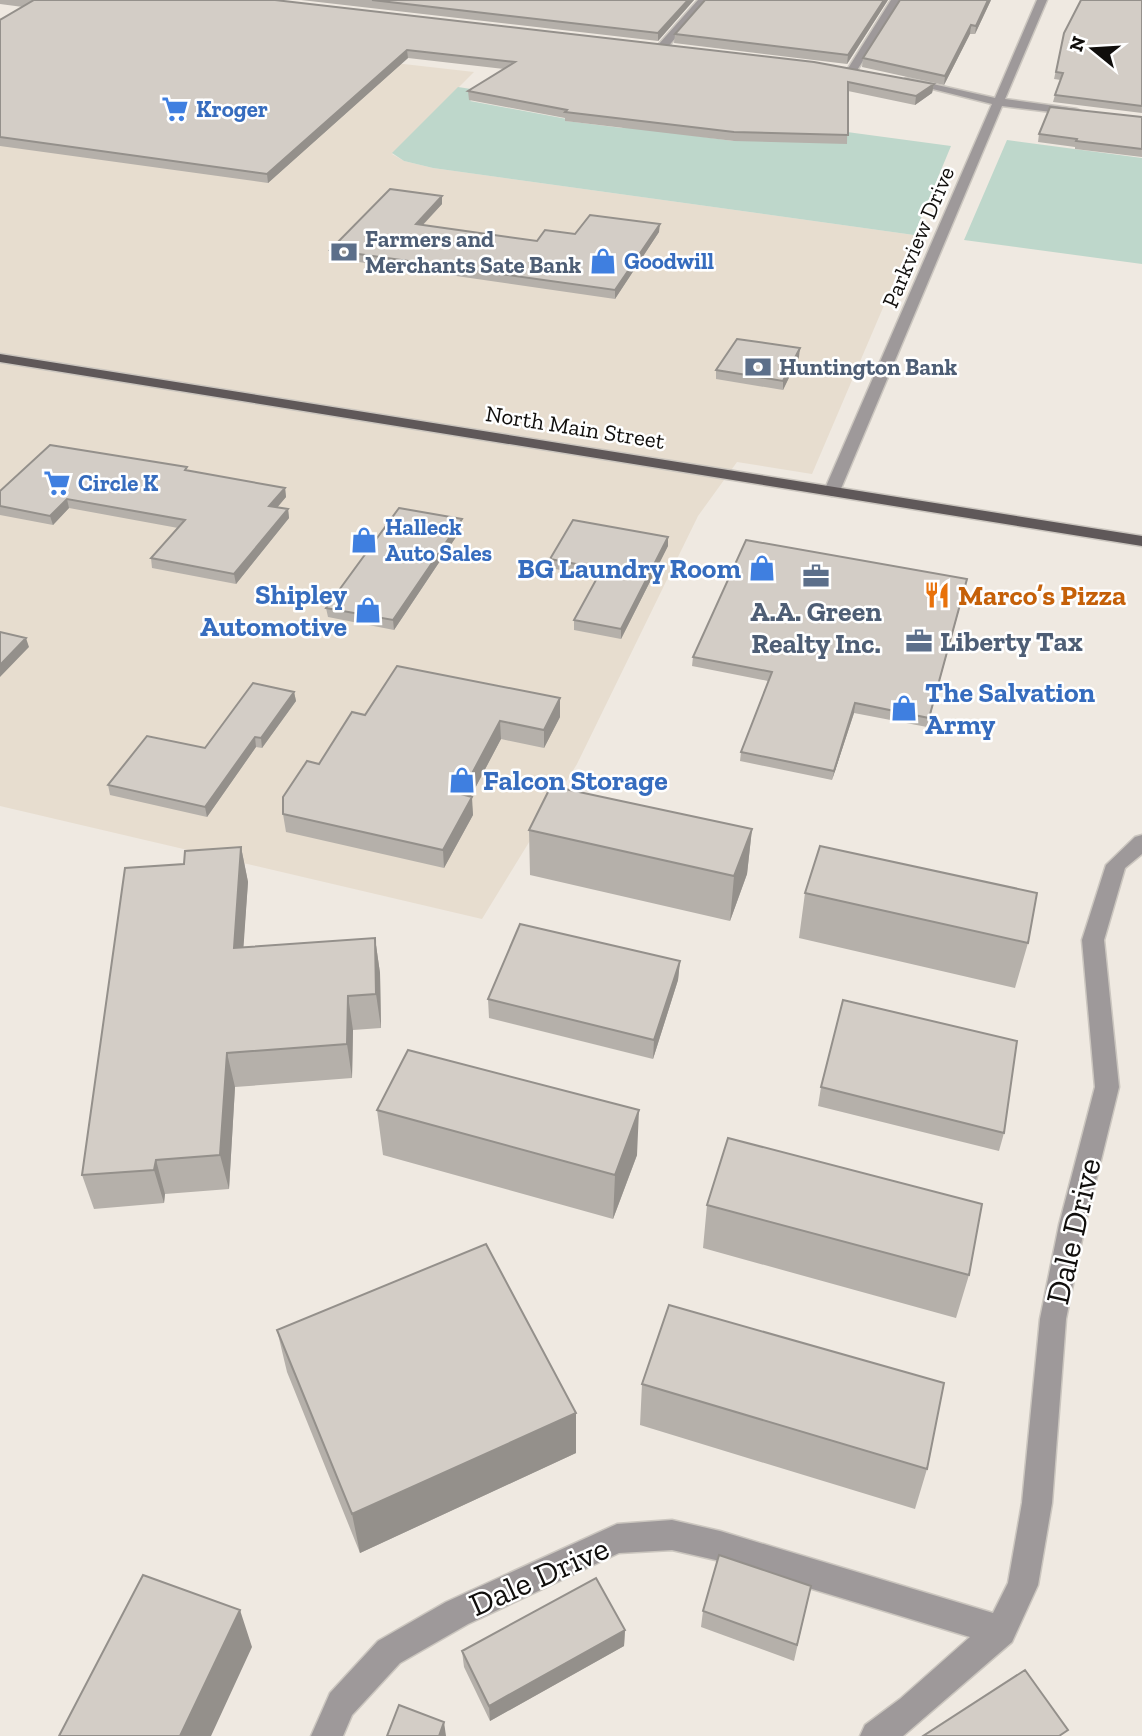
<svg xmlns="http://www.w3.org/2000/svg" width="1142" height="1736" font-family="'Zilla Slab',serif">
<rect width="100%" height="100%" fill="#efe9e1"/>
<path fill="#e7ddcf" d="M0,18L474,72L392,154L404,161L433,168L914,235L812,474L737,462L698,516L577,764L482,919L0,806Z"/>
<path fill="#bed7cb" d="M458,87L484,91L470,101L567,119L566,121L622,128L624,126L733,141L847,132L951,146L914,235L433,168L404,161L392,153Z
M1007,140L1142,158V264L964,240Z"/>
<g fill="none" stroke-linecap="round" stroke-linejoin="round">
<g stroke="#cbc6bf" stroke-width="3">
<path id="minor" d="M698,0H708L666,49H658V45Z
M891,0H901L856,72H848L847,70Z
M1037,0H1047L1005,99L1077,109L1083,112L1077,115L1002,106L840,491L832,496L826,494L824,491L992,104L901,81L906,78L995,98Z
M1142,835V854L1125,868L1104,940L1119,1087L1085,1225L1066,1319L1052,1503L1038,1585L1012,1642L903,1736H860L865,1725L900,1699L970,1637L720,1561L672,1550L619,1553L468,1624L400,1663L352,1715L343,1736H311L330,1693L378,1641L446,1602L617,1524L672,1520L720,1531L993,1613L1008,1583L1022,1503L1040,1319L1059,1225L1095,1087L1082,940L1106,865L1135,837Z"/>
</g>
<g stroke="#cbc6bf" stroke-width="3">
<path id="major" d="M0,354L1142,536V546L0,362Z"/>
</g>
<use href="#minor" fill="#9e999a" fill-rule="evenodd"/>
<use href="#major" fill="#5f5859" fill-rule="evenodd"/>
</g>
<path fill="#b5b0aa" d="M0,0H275L934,84L932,93L915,105L848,91L847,144L734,141L565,121V118L469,100L468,91L504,69L408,58L268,183L0,146V20L23,7L0,4Z
M301,0H694L658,41Z
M888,0L847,64L674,43L675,34Z
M991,0L975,34H970L944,85L862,67L863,58Z
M1142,0V113L1053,102L1055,95L1061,80L1054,79L1064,33Z
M1142,117V157L1075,149V147L1038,142L1039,134Z
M442,196V204L423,225L537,241L575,234L659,232L615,299L331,258L330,250Z
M799,357L783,390L716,379V370Z
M188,471L285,488L286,497L277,507L288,509L289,518L236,584L152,568L151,558L178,528L69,508L53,525L0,515V491Z
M462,528L394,630L328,617L326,608Z
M668,546L621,639L574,630V620L598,577L550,568V559Z
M967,579L927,727L854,713L832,780L740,761L741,752L768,681L692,666L693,657Z
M294,692L296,701L262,748L256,747L207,817L110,795L108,785L205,748Z
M560,698V717L544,748L501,739L471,796L473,815L444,868L286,832L283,814L319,764L365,715Z
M752,829L747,874L730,921L530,875L529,830Z
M241,847L248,882L243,947L375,938L380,973L381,1028L353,1030L352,1078L235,1087L229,1189L165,1194L164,1203L94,1209L82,1175L184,864Z
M805,893L1028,943L1015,988L799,938Z
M680,961L678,980L653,1059L489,1018L488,999Z
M821,1087L1004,1133L999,1151L818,1106Z
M377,1110L637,1155L613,1219L383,1155Z
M707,1205L969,1275L956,1318L703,1248Z
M277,1330L576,1413V1453L360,1553L287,1372Z
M642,1384L927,1469L915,1509L640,1425Z
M811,1586L794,1661L701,1627L703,1611Z
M625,1630L624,1646L490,1721L464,1667L462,1651Z"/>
<path fill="#94908b" d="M688,0H694L658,41V33Z
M884,0H888L847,64L848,55Z
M988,0H991L975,34L976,26Z
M971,25L970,34L944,85L945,76Z
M407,50L408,58L268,183L267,174Z
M934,84L932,93L915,105L916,96Z
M442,196V204L416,232V224Z
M660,224L659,232L615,299V290Z
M800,348L799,357L783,390V381Z
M285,488L286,497L271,515L269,506Z
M67,499L69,508L53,525L50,516Z
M288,509L289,518L236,584L234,574Z
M462,519V528L394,630L393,620Z
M668,537V546L621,639V629Z
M967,579L965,588L927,727L929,718Z
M26,638L29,647L0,677V665Z
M294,692L296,701L262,748L261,738Z
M560,698V717L544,748V730Z
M855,703L854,713L832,780L834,771Z
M500,721L501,739L462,813L461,794Z
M255,737L256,747L207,817L205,807Z
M472,797L473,815L444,868L443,850Z
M752,829L747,874L730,921L734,876Z
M241,847L248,882L241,983L234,948Z
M375,938L380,973L381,1028L376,994Z
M680,961L678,980L653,1059L654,1040Z
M348,996L353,1030L352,1078L347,1044Z
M227,1053L235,1087L229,1189L220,1155Z
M639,1110L637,1155L613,1219L615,1175Z
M156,1160L165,1194L164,1203L154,1170Z
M576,1413V1453L360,1553L352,1514Z
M240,1610L252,1647L211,1736H180Z
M625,1630L624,1646L490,1721L489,1706Z
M444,1722L446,1736H439Z"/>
<path fill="#d3cdc6" stroke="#94908b" stroke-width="2" d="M34,0H275L814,62L934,84L916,96L848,82V135L734,132L565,112L567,110L468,91L515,62L407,50L267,174L0,137V20Z
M372,0H688L658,33Z
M705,0H884L848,55L675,34Z
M900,0H988L976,26L971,25L945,76L863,58Z
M1081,0H1142V106L1055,95L1063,73L1056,72L1064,33Z
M1050,107L1142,117V149L1076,141L1077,139L1039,134Z
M390,189L442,196L416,224L537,241L545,230L575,234L590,215L660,224L615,290L330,250Z
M737,339L800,348L783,381L716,370Z
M50,445L187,467L185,470L285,488L269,506L288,509L234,574L151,558L185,520L67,499L50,516L0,506V491Z
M399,508L462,519L393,620L326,608Z
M573,520L668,537L621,629L574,620L602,569L550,559Z
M746,540L967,579L929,718L855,703L834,771L741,752L772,672L693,657Z
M0,632L26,638L0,665Z
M397,666L560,698L544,730L500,721L461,794L472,797L443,850L283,814V797L307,761L319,764L352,712L365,715Z
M253,683L294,692L261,738L255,737L205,807L108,785L147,736L205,748Z
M551,786L752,829L734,876L529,830Z
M820,846L1037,893L1028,943L805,893Z
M241,847L234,948L375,938L376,994L348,996L347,1044L227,1053L220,1155L156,1160L154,1170L82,1175L125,868L184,864L185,851Z
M520,924L680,961L654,1040L488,999Z
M843,1000L1017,1041L1004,1133L821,1087Z
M408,1050L639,1110L615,1175L377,1110Z
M728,1138L982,1204L969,1275L707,1205Z
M486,1244L576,1413L352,1514L277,1330Z
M669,1305L944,1383L927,1469L642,1384Z
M719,1555L811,1586L797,1645L703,1611Z
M143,1575L240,1610L180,1736H59Z
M596,1578L625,1630L489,1706L462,1651Z
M1025,1670L1068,1730L1059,1736H923Z
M399,1705L444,1722L439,1736H387Z"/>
<defs>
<g id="supermarket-bare" transform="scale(2.1)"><path d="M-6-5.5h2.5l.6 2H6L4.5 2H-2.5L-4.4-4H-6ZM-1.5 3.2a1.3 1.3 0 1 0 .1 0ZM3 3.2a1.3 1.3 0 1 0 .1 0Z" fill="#3f7fe0" stroke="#fff" stroke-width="2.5" paint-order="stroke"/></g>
<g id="bank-bare" transform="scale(2.1)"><path d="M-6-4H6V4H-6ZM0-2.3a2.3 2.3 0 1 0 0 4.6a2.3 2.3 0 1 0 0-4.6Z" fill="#5c6f8a" stroke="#fff" stroke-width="2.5" paint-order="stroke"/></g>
<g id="shop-bare" transform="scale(2.1)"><path d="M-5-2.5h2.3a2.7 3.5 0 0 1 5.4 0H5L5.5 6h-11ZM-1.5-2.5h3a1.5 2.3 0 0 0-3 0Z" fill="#3f7fe0" stroke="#fff" stroke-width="2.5" paint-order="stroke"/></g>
<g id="office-bare" transform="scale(2.1)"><path d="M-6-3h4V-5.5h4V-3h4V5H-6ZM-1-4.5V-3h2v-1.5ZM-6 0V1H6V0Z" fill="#5c6f8a" stroke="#fff" stroke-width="2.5" paint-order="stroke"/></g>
<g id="restaurant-bare" transform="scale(2.1)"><path d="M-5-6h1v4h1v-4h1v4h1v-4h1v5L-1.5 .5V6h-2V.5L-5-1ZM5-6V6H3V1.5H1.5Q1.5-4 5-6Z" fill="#e8710a" stroke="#fff" stroke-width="2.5" paint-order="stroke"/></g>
</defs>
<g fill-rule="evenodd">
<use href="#supermarket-bare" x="175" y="109"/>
<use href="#bank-bare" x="344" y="252"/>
<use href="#shop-bare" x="603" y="261"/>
<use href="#bank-bare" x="758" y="367"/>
<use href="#supermarket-bare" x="57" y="483"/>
<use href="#shop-bare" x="364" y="540"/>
<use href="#shop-bare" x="762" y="568"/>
<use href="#office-bare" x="816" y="576"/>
<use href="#restaurant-bare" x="937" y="595"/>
<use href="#shop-bare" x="368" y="610"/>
<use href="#office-bare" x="919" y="641"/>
<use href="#shop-bare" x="904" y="708"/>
<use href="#shop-bare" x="462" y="780"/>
</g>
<g text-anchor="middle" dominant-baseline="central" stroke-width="5" stroke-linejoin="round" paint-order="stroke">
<g font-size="23" font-weight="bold" fill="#366cbe" stroke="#fff" text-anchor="start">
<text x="196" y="109">Kroger</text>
<text x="624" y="261">Goodwill</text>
<text x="78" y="483">Circle K</text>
<text x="385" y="527">Halleck<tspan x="385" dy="26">Auto Sales</tspan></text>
</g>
<g font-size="23" fill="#100e0c" stroke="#fff">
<text transform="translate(918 237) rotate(-67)">Parkview Drive</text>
<text transform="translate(575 427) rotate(9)">North Main Street</text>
</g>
<g font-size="23" font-weight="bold" fill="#4e5e75" stroke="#fff" text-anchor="start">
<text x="365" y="239">Farmers and<tspan x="365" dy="26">Merchants Sate Bank</tspan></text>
<text x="779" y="367">Huntington Bank</text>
</g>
<g font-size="28" font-weight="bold" fill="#366cbe" stroke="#fff" text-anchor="end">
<text x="741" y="568">BG Laundry Room</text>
<text x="347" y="594">Shipley<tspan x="347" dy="32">Automotive</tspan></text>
<text x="925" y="692" text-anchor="start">The Salvation<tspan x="925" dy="32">Army</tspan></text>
<text x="483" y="780" text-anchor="start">Falcon Storage</text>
</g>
<g font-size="28" font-weight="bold" fill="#c56008" stroke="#fff" text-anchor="start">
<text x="958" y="595">Marco’s Pizza</text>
</g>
<g font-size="28" font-weight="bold" fill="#4e5e75" stroke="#fff">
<text x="816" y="611">A.A. Green<tspan x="816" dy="32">Realty Inc.</tspan></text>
<text x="940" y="641" text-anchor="start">Liberty Tax</text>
</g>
<g font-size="33" fill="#100e0c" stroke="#fff">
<text transform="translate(1073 1231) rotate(-77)">Dale Drive</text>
<text transform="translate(539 1576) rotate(-24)">Dale Drive</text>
</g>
</g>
<g transform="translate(1093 49) rotate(288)" stroke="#ffffff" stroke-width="5" paint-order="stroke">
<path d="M0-5L12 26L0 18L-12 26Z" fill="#100e0c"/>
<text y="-10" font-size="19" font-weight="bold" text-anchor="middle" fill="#100e0c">N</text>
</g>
</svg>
